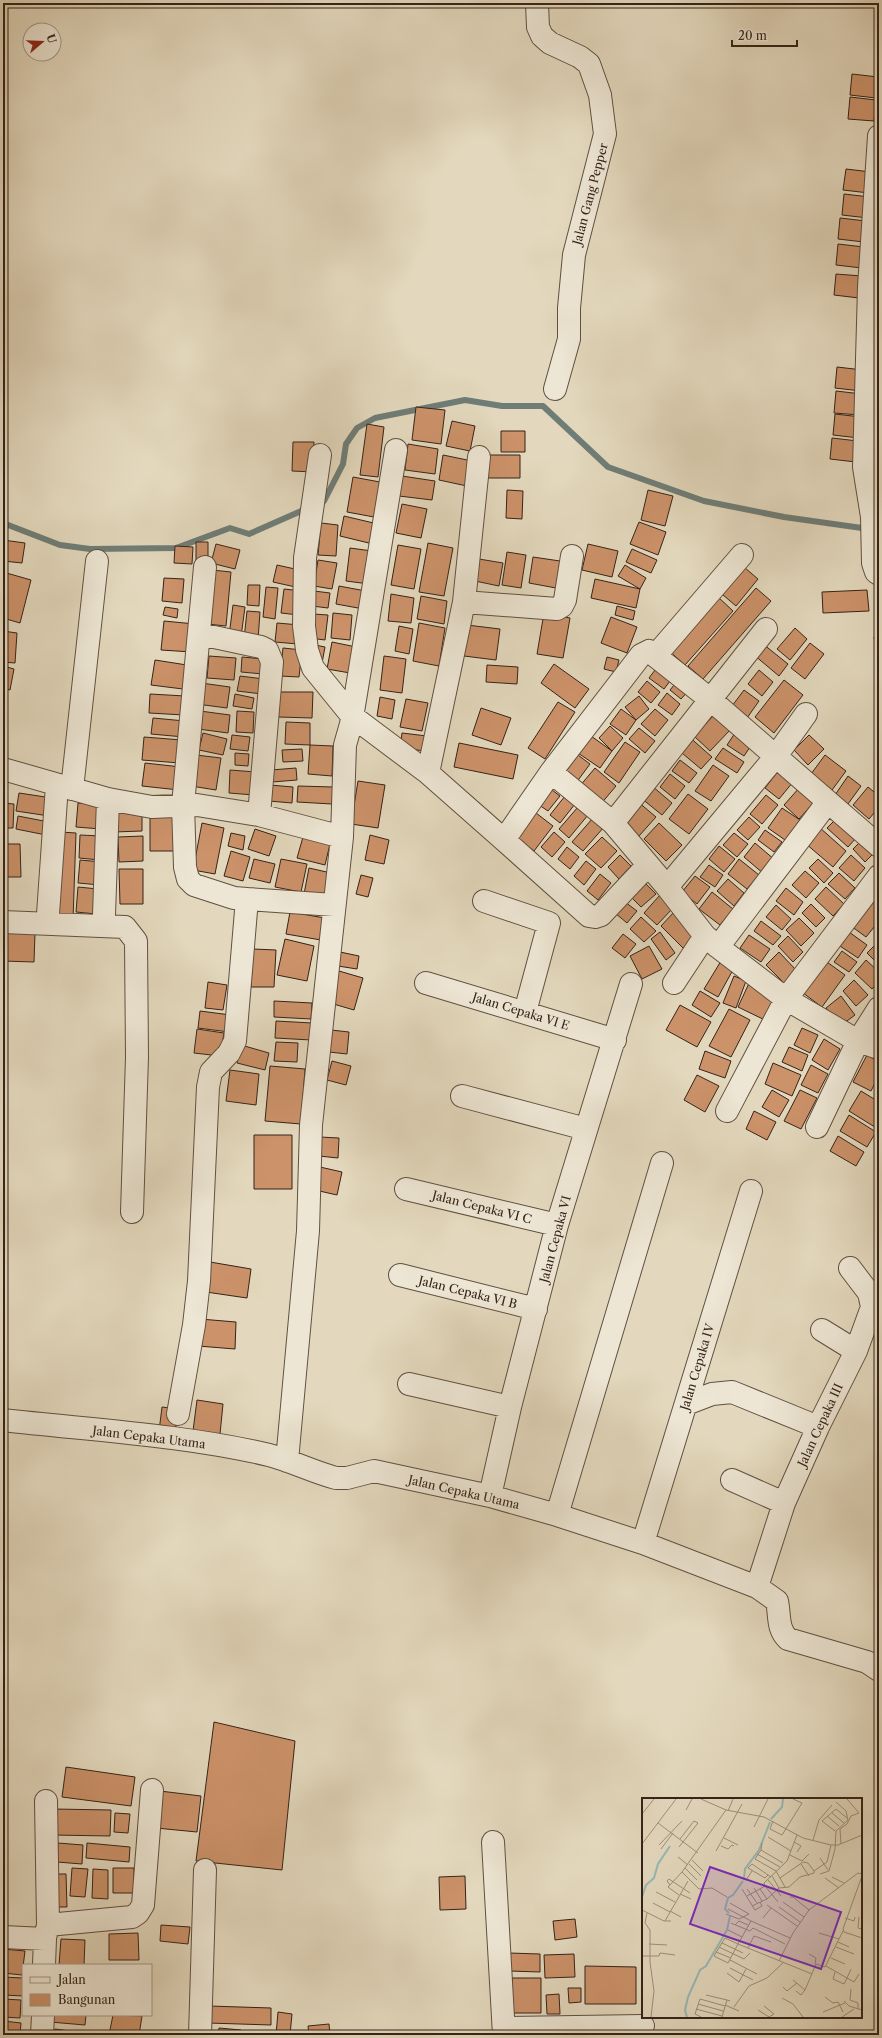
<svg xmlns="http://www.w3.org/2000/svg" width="882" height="2038" font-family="'Libre Caslon Text',serif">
<rect width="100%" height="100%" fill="#e3d8bd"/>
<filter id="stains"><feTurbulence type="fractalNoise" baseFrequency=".005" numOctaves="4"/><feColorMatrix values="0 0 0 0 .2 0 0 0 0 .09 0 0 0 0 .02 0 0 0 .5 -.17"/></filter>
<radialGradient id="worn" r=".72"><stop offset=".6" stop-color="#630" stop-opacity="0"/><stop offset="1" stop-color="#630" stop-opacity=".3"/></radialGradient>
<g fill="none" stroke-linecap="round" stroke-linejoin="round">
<path stroke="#6f7d77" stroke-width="6" d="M318,503L324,501L343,464L346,444L357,428L375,418L465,400L502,406H543L608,467L704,501L784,517L869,529
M3,523L60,545L90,549L176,548L230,528L249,534L308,508"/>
</g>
<path fill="#cc926a" stroke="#352318" d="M852,74L878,77L876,98L850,95Z
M850,97L876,100L874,121L848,119Z
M846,169L871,172L869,193L843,190Z
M844,194L870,197L868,218L842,215Z
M840,218L866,221L864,242L838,239Z
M838,244L864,247L862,268L836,265Z
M836,274L862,276L859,298L834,295Z
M837,367L863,370L861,391L835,388Z
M836,391L862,394L860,415L834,413Z
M416,407L445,410L441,444L412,440Z
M835,414L861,417L859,438L833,435Z
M452,421L475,426L470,451L446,446Z
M367,424L384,427L378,477L360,475Z
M501,431H525V452H501Z
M832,438L858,441L856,462L830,459Z
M293,442H314L313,472L292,471Z
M408,444L438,449L435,474L405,470Z
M443,455L472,461L467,486L439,480Z
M487,455H520V478H487Z
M402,476L435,481L432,500L399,496Z
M353,477L380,482L374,517L347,512Z
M507,490L523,491L522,519L506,518Z
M648,490L673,496L665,526L641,520Z
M402,504L427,509L421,538L396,533Z
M344,516L382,525L377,545L340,536Z
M639,522L666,532L658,555L630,544Z
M321,523L338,525L336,556L318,555Z
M3,540L25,543L22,563L3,561Z
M196,542H208V562H196Z
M428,543L453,548L444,596L419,592Z
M216,544L240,550L235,569L211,563Z
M588,544L618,551L612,577L582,570Z
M398,545L421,549L414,589L391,585Z
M175,546L193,547L192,564L174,563Z
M350,548L372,551L369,584L346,581Z
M632,549L657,560L651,573L626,562Z
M507,552L526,555L521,588L502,585Z
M533,557L560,561L556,588L529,583Z
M479,559L503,563L499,586L475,581Z
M318,560L337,563L332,589L314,586Z
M738,562L758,579L736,606L716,589Z
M277,565L304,571L300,588L273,582Z
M625,565L646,578L640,589L618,576Z
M212,570L231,572L226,626L207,624Z
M3,572L31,580L20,623L3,618Z
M164,578L184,579L182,603L162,601Z
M595,579L640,589L636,608L591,598Z
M248,585H260L259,606L247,605Z
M339,586L371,592L369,610L336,604Z
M266,587L278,588L275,619L263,617Z
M756,588L771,601L703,679L688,666Z
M284,589L302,591L299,615L281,613Z
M867,590L869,611L823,613L822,592Z
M314,591L330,593L328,608L312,606Z
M391,594L414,598L411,623L388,621Z
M716,595L733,611L685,665L668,650Z
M421,596L447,601L444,624L417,619Z
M879,604V640L874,639Z
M233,605L245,607L241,637L229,636Z
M617,606L635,611L633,620L615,615Z
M165,607L178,609L177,618L163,615Z
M247,611L260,612L258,640L244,639Z
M333,613L352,615L350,640L331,638Z
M544,613L570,618L563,658L537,654Z
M313,614L328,615L325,640L310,638Z
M611,617L637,627L627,653L601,643Z
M164,621L195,624L192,652L161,650Z
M277,623L300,625L298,644L275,642Z
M419,623L445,628L439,666L413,661Z
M467,625L500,629L496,660L464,656Z
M399,626L413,629L409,654L395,651Z
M795,628L807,639L790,660L777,649Z
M3,631L17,633L15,663L3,662Z
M332,642L361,648L356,674L327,669Z
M810,643L824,654L805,679L791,668Z
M763,644L788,664L779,676L754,655Z
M315,645L325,647L322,663Z
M283,648L302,650L299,677L280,676Z
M209,656L236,658L234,680L207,678Z
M384,656L406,659L402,693L380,690Z
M242,657L264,659L263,674L241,672Z
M607,657L619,660L616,672L604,669Z
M155,660L187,665L183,689L151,685Z
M554,664L589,689L575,708L541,683Z
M487,665L518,667L517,684L486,682Z
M3,666L14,669L10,690L3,688Z
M658,666L673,677L664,689L649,678Z
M759,670L773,682L762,696L748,684Z
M240,676L264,679L262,694L237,691Z
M679,679L690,689L681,699L670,690Z
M784,680L803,695L774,733L755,717Z
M647,681L660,692L651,703L638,692Z
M201,683L230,687L227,708L197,704Z
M744,690L759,701L747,718L732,706Z
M279,692H313L312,718L278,717Z
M667,693L680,704L672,715L658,705Z
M150,694L185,696L184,715L149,713Z
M235,694L254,698L252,709L233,706Z
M639,696L649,709L636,720L625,707Z
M380,697L395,700L392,719L377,716Z
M406,699L428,703L422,731L400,727Z
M558,702L575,712L545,759L528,748Z
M481,708L511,718L501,745L472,735Z
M621,709L636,720L626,735L610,724Z
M655,709L668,720L655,736L641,724Z
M200,711L230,715L228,733L198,729Z
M237,711L254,712L253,733L236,732Z
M716,713L732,728L710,751L694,736Z
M153,718L185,721L184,737L151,734Z
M286,722L310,723V745L285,744Z
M610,726L623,738L612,751L599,738Z
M639,728L655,741L645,753L629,739Z
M737,730L754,741L744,756L727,745Z
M203,733L227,739L223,755L199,750Z
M402,733L427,736L426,751L400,748Z
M232,735L250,737L248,751L230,749Z
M687,735L712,757L701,769L676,748Z
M809,735L824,749L808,765L794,750Z
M591,736L612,751L600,768L578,753Z
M144,737L182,740L180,763L142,760Z
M625,742L640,752L619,783L604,772Z
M459,743L518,755L513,779L454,767Z
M310,745L333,746L332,776L308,774Z
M723,748L744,762L737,773L715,759Z
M302,749L303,761L283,762L282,750Z
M235,753L249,754L248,766L235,765Z
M196,755L221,758L216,790L191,786Z
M578,755L590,764L576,783L564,774Z
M825,755L846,771L832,790L811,774Z
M680,760L697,773L689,783L672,771Z
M145,763L181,767L179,790L142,786Z
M713,765L729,776L711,801L695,791Z
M296,768L297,780L272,782L271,770Z
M595,768L616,786L600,805L579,787Z
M230,770L256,772L254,795L229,793Z
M779,770L793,782L779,799L765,788Z
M670,774L685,786L675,799L660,787Z
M848,776L861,786L848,804L835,795Z
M358,781L385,785L378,828L351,824Z
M270,785L293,787L292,803L269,801Z
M298,786L333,787L332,804L297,802Z
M652,786L672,803L662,815L641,798Z
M548,787L560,796L548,811L536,803Z
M800,787L815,801L799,819L784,805Z
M868,787L879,796V807L869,819L853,805Z
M19,793L52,798L49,816L16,811Z
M688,794L708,809L689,834L669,819Z
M766,795L778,805L762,824L750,814Z
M565,796L575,804L560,823L550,815Z
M637,801L656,817L639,836L621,820Z
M3,803L14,804L13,828H3Z
M78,803L103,805L101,829L76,827Z
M578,807L588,815L569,838L559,829Z
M782,808L800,820L785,840L768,828Z
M114,809H142V831L114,832Z
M536,813L553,826L534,851L517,838Z
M18,816L49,822L46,835L16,829Z
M150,817H174V851H150Z
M749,817L760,827L748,840L737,830Z
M593,818L604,827L583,851L572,842Z
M836,819L856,838L848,847L827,828Z
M202,823L224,828L215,874L193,870Z
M659,823L682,845L666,861L644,839Z
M819,827L846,851L833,867L805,843Z
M255,829L276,836L269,856L248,849Z
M765,830L782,842L774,852L758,840Z
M60,832L76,833L73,920L56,919Z
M554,832L565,842L552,857L541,847Z
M231,833L245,836L243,850L228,846Z
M734,833L748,844L737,857L723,845Z
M80,835L101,836L100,860L79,858Z
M370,835L389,840L384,864L365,860Z
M143,836V861L119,862L118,837Z
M303,837L330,844L325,865L297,858Z
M602,837L617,851L601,868L585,854Z
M864,838L876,851L865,862L853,849Z
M755,843L775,860L764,874L744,857Z
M3,844H20L21,877H3Z
M719,846L735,859L724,872L709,859Z
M567,847L579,857L570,869L558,859Z
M231,851L250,857L243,881L224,876Z
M620,855L631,866L619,879L608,867Z
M851,855L865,868L854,881L839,868Z
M254,859L275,864L270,883L249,878Z
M281,859L307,864L301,892L275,887Z
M739,859L759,875L747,889L728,874Z
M818,859L833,873L824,883L809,868Z
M80,860L102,862L100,885L78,883Z
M586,861L596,869L584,885L574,876Z
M709,865L723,875L715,887L700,877Z
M309,868L331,873L326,899L304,894Z
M119,869H143V904H120Z
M805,871L819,883L806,898L792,885Z
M839,873L855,888L845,899L828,884Z
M600,874L611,883L598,900L587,891Z
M361,875L373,878L368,897L356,894Z
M695,876L710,887L697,904L682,892Z
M728,879L744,893L734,906L717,891Z
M645,883L656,894L641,907L630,896Z
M78,887L98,889L96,914L76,912Z
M826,887L844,904L833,916L815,899Z
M786,888L803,902L794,915L776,901Z
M3,890H7L6,911H3Z
M712,892L733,909L720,925L699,909Z
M660,895L673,908L657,925L644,913Z
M872,900L879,905V921L866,937L851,926Z
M625,902L637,911L627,923L615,913Z
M811,904L825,918L816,927L802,913Z
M776,905L791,919L782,930L766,917Z
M290,912L325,918L321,940L286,934Z
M674,912L697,935L683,948L661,926Z
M641,917L656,931L644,942L630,929Z
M799,918L814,933L801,946L786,930Z
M761,921L781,936L773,945L754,931Z
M660,932L675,953L666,960L651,939Z
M849,932L867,945L858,958L840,946Z
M3,933H35L34,962L3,961Z
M623,934L636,944L625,958L612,948Z
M749,935L770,949L761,962L740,948Z
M788,936L803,952L793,962L778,946Z
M285,939L314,946L307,981L277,975Z
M879,941V965L867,953Z
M649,946L662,969L642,979L630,956Z
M253,949L276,950L274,987H251Z
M842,951L857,962L849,972L834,962Z
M340,952L359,956L357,969L338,966Z
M779,952L797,971L785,984L766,965Z
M866,960L879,972V981L872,989L855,973Z
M721,961L734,968L718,997L704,989Z
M827,962L845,975L822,1007L803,993Z
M339,971L363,978L354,1010L330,1003Z
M734,976L746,981L736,1008L723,1003Z
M854,980L868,995L856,1006L843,991Z
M750,981L781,996L769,1022L738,1007Z
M208,982L227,985L223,1010L205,1008Z
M700,991L720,1003L711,1017L692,1005Z
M841,996L855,1015L840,1026L826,1008Z
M274,1001L312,1003L311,1019L274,1017Z
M680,1005L711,1022L697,1047L666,1030Z
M729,1009L750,1020L731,1057L709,1046Z
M200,1011L231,1015L229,1032L198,1028Z
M276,1021L312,1023L311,1040L275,1038Z
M802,1028L818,1035L810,1053L794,1045Z
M197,1029L224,1033L220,1056L194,1053Z
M331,1030L349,1032L347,1054L329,1052Z
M824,1039L840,1049L828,1070L812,1060Z
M276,1042L298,1043L297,1062L274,1061Z
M241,1045L269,1053L265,1070L237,1063Z
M789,1047L808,1055L802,1071L782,1062Z
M705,1051L731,1061L725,1078L699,1069Z
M867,1055L879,1062V1075L871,1091L853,1082Z
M332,1061L351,1066L346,1085L327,1080Z
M773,1063L801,1075L792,1096L765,1084Z
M811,1065L828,1074L818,1093L801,1085Z
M270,1066L305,1069L301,1124L265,1121Z
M230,1070L259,1074L256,1105L226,1101Z
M697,1075L719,1086L705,1112L684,1100Z
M772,1090L789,1100L779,1117L762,1107Z
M800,1090L817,1098L801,1129L784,1121Z
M861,1091L879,1102L878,1129L849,1111Z
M754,1111L776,1122L767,1140L746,1129Z
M849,1115L876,1132L867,1147L840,1131Z
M254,1135H292V1189H254Z
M838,1136L864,1152L856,1166L830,1151Z
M320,1137L339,1138L338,1158L319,1156Z
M320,1167L342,1172L337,1195L315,1190Z
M210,1262L251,1269L247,1298L206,1292Z
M200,1319L236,1322L235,1349L198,1346Z
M197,1400L223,1404L220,1434L193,1431Z
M162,1407L178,1409L175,1433L159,1431Z
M214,1722L295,1741L282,1870L196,1861Z
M66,1767L135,1777L131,1806L62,1797Z
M160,1791L201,1796L197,1832L156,1828Z
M53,1809L111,1810L110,1836L53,1835Z
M115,1813L130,1814L128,1833L114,1832Z
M58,1843L83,1845L82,1864L57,1862Z
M87,1843L130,1847L129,1862L86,1858Z
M72,1868L88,1869L85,1897L70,1896Z
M113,1868H134V1893H113Z
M93,1869L108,1870V1899L92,1898Z
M53,1874H66L67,1907H54Z
M465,1876L466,1909L440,1910L439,1877Z
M575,1919L577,1937L555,1940L553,1921Z
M161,1925L190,1927L188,1944L160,1941Z
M138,1933L139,1960H109V1934Z
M61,1939L85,1940L84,1965H59Z
M3,1949L25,1951L22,1975L3,1973Z
M509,1953L540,1954V1972L509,1971Z
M574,1954L575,1977L545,1978L544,1955Z
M585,1966L636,1967V2004H585Z
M3,1977L23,1978V1996L3,1995Z
M512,1978H541V2013H512Z
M568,1988H581V2002L569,2003Z
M559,1994L560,2014H547L546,1995Z
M3,1999L21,2000L20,2018L3,2017Z
M209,2006L271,2008V2025L208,2023Z
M278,2012L292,2014L290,2035H276Z
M51,2015H86L85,2025L50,2022Z
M113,2015L142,2016L139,2035H109Z
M3,2021L21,2023L20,2035H3Z
M329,2024L330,2035H309L308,2026Z
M219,2028L241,2030L240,2035H218Z
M55,2029L70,2031V2035H54Z
M76,2031L93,2033V2035H75Z
M459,2032H476V2035H459Z"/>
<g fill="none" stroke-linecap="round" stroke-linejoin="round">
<g stroke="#605041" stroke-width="24">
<path id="minor" d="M537,3L538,27L542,36L550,43L580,57L589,64L600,95L605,134L574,255L569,308V339L555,389
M879,136L869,287L864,467L872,517L873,563L876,572L879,574
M320,455L305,558L304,626L307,650L313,668L352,716L428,773L464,602L479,457
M464,602L557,609L562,606L565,600L572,556
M200,634L261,647L267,650L272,662L259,815
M656,655L742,555
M3,769L108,799L152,807L197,805L259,815L342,837L311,1125L308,1231L287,1461
M551,772L613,823L667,887L705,936L718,947L786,999L858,1041L879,1048
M428,773L504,840
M72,789L97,561
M613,823L766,629
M342,837L345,745L351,724L396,450
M648,865L601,915L595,917L589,916L504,840L551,772L641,655L649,651L711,700L879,846
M667,887L776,756L806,714
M247,899L334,905
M484,901L549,923L525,1012
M48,914L57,785
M104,915L108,799
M3,922L125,927L136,941L137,1057L132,1212
M718,947L827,803
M426,983L615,1040
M674,983L705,936
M462,1096L586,1129
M727,1111L786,999L879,876
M817,1127L858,1041L879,1008
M406,1189L557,1225
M400,1275L536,1309
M822,1330L856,1351
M409,1384L510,1407
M686,1404L712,1394L732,1392L818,1427
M178,1414L194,1325L199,1281L208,1087L211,1072L229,1053L235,1041L247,899L234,898L194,885L188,879L185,867L183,805L205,567
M3,1420C90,1430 185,1435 269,1455C292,1461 313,1472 336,1478H347L374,1471L490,1496L557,1515L643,1543L757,1587L777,1601C780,1615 777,1629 788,1639L867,1662L879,1670
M732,1480L784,1503
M490,1496L510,1407L557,1225L631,984
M557,1515L662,1163
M643,1543L751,1191
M757,1587L784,1503L818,1427L856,1351L872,1307L869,1293L850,1268
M493,1842L504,2035
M48,1925L132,1917L138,1913L143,1905L152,1790
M3,1937L45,1939L44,1965
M45,1938L48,1925L46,1801
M504,2028L643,2026
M42,2035L43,2015
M200,2035L205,1870"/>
</g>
<use href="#minor" stroke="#ede6d4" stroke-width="22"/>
</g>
<g text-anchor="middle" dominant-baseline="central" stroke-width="3" stroke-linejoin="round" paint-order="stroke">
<g font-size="12" fill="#352318" stroke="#ede6d4">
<text transform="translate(590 194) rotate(-75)">Jalan Gang Pepper</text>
<text transform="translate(521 1011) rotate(17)">Jalan Cepaka VI E</text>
<text transform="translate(482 1207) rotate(14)">Jalan Cepaka VI C</text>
<text transform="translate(555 1239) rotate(-75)">Jalan Cepaka VI</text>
<text transform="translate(468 1292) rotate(14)">Jalan Cepaka VI B</text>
<text transform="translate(697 1367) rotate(-73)">Jalan Cepaka IV</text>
<text transform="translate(820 1425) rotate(-65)">Jalan Cepaka III</text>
<text transform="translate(149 1437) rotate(7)">Jalan Cepaka Utama</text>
<text transform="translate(464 1492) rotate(13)">Jalan Cepaka Utama</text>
</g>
</g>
<g transform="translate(642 1798)">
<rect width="220" height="220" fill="#e3d8bd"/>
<path fill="none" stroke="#96b9b7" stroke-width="2" d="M129,21L140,9L141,1M102,80L103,71L117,52L128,24M0,99L4,87L12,80L16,66L28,48M87,115L83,111L86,100L91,97L101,83M45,219L43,212L46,199L58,172L64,168L85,132L88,118"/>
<path fill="none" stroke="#9d907b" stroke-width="1" d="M59,1L84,12L122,19L161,40L189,47H196L220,37M44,12L50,1M84,12L40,74L57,91L70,90L85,99M86,13L91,1M190,15L202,25M0,16L12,1M185,18L197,28M131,23L128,31L140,37L160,5L151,1M16,25L56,55M112,29L126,1M193,33L180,23L194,11L205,20M126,39L149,53M82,40L96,47M171,42L177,22L190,7M152,44L159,48L155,54M120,45L119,52L141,65M0,46L34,1M199,46L198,31L205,26L209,18L217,15L205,1M17,47L40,23M79,48L86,51L90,47L92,48M37,49L56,25L52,23L38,41M19,51L31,35M119,52L113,61L134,73L143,89M74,53L100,6M115,56L138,69M148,57L160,63L167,56M36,59L46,67M178,60L186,72M50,62L61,73M47,66L59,78M159,66L167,78M43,70L55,82M71,70L104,82L110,73M178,76L187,73L193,51L194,33L206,22L204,13L194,4M126,77L123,80L106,70L110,66L129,79M130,78L137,90M220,78L201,131L202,134L220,140M190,79L202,85M138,80L161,64L166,65L172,73M183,80L197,90M126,82L139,98M28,87L25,83L27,81L48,95M123,88L136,104M112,90L120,103M100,91L113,112L120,108L118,104M105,91L115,105M118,91L125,101M14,94L33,104M38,96L49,101M37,97L26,89L40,74M105,98L123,88L122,85L145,63L155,37M148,99H151L167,112M141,104L162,119M11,105L28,114M125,107L155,128M110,108L125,101L137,90L147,89L158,79L172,75V73L185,64L189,47M137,109L158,124M86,111L109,123M0,112L22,123H29M28,113L39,119M5,115L3,125L8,132V164L12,193L9,219M84,116L97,121L107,116L88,105M217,119L216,130L220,131M121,120L129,110M203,120L212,123L213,119M23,123L46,83M89,125L108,133L111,130L143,146M93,127L97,123L106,127M86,132L100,139M177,135L197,141M83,140L96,146L86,165L72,158ZM148,140L109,123L96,146L170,176M196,144L207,149M80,145L101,155M7,146L25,147M77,149L102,161L108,155M194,149L212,156M106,150L112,138L129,144M74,154L89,160M167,156L174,160L173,166M0,158H17L18,155L33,157M189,160L203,166M88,162L115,176M137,163L151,135L167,112L216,75L220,76M184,168L205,180L202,186L191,181L193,174M88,170L111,182M209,171L205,180L212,184L217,176M85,175L97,184L104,171M151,182L163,192L174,166L183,169L201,133M141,189L145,193L155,185M209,191L208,202L216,205V211M154,193L159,197L163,192M64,197L85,202M183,199L191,205L196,204L201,214M140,200L151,206L161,219M202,203L207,208L220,212M56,206L81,213M83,207L97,213M122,208L132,216L127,219M92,209L107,188L125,180L142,164M54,211L80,218M116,212L127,219M181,214L203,205M59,219L53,216L58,201L83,208M80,219L85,202L88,203M200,219L212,211"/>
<path fill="#7b2cbf" fill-opacity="0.15" stroke="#7b2cbf" stroke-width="2" d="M68,69L199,114L179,171L48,126Z"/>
<rect width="220" height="220" fill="none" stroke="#352318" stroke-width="2"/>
</g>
<rect width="882" height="2038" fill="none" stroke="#e3d8bd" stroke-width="16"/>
<rect x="4" y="4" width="874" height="2030" fill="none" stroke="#352318" stroke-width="2"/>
<rect x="8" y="8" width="866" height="2022" fill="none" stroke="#352318"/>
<rect x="22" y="1964" width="130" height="52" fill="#ede6d4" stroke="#a39889"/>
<rect x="30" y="1977" width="20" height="6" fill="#ede6d4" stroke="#a39889"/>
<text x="58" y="1984" font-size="12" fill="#352318">Jalan</text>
<rect x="30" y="1994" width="20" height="12" fill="#cc926a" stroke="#a39889"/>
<text x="58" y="2004" font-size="12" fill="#352318">Bangunan</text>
<g transform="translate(42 42) rotate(71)"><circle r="19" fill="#ede6d4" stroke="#a39889"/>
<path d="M0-3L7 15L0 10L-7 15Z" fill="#8f2418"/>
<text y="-6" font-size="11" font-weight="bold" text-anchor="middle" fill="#352318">U</text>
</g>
<path d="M732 40v6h65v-6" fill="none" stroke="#352318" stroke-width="2"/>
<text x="738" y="40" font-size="12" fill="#352318" stroke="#ede6d4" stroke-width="3" paint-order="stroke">20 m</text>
<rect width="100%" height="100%" filter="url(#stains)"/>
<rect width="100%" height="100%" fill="url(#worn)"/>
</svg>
